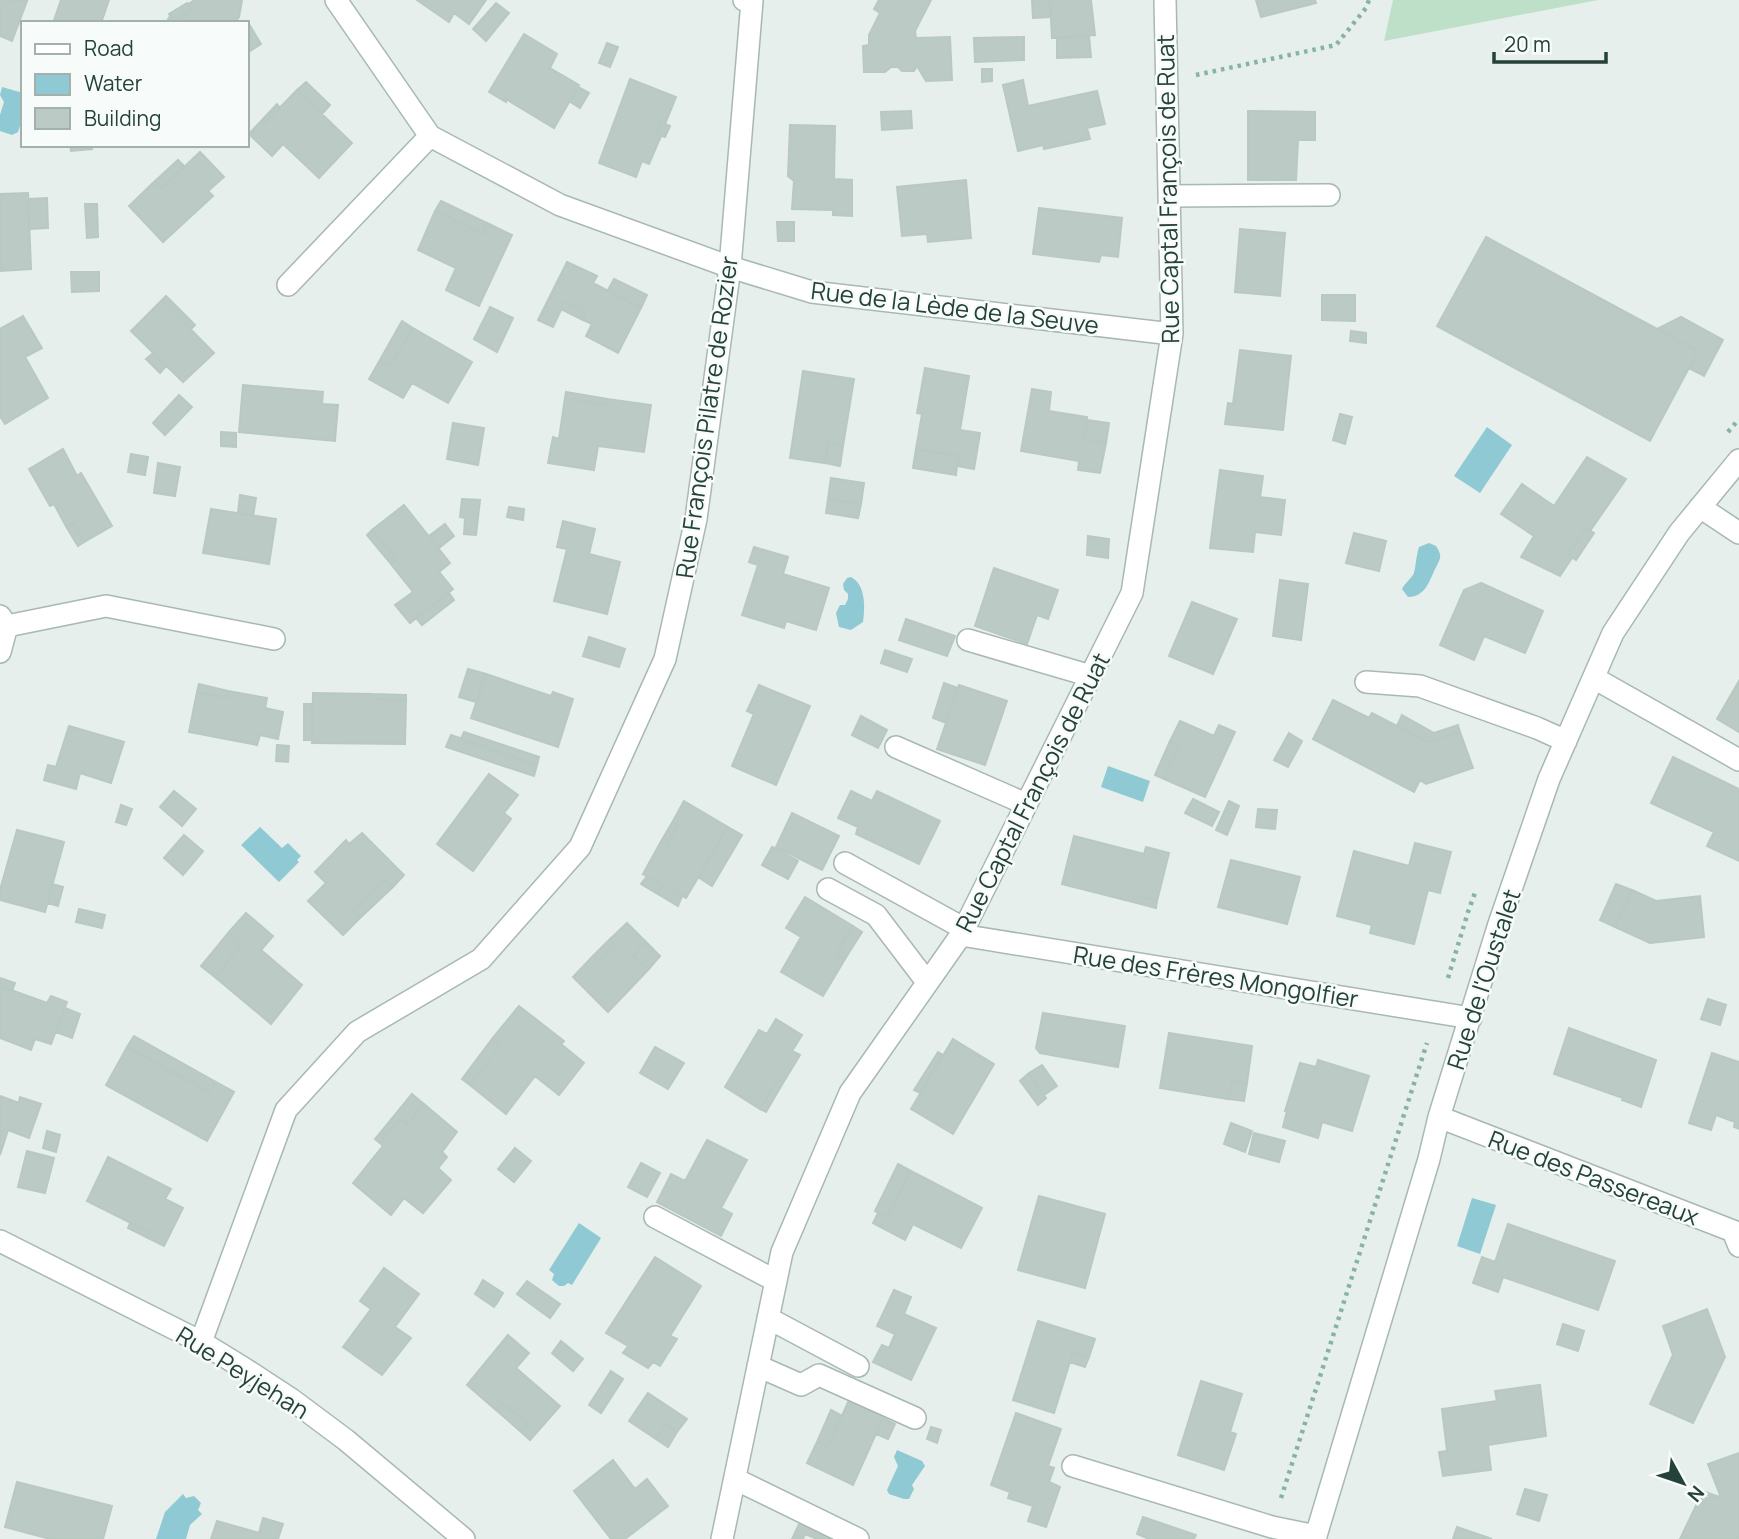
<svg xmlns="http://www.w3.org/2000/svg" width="1739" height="1539" font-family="Manrope,sans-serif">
<rect width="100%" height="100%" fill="#e6efeb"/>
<path fill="#bfe0c8" d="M1393,0H1598L1384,41Z"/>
<path fill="#8ec9d4" d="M2,87L23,93V116L18,132L12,135L0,131V115L4,102L0,95Z
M1487,427L1512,445L1480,493L1454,476Z
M1429,543L1436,546C1438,549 1441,554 1440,558C1440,559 1436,568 1435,569C1429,582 1425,597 1408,597L1402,589C1405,583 1411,579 1414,573C1416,566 1416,556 1419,547Z
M851,577C866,585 865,607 863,622L851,630L839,627L836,613L840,605H845L848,599V594L844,590L843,584L847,578Z
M1108,766L1150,781L1143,802L1101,787Z
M260,827L282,848L288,843L301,856L297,860L299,862L279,882L241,845Z
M1472,1198L1496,1205L1480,1254L1457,1246Z
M579,1223L601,1238L572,1285L568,1283L564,1286H559L552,1280L554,1274L549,1270Z
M897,1450L922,1461L925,1466L912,1485L914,1489L909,1499H904L889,1494L887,1490L898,1466L894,1457Z
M183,1494L186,1498L194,1496L201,1503L198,1510L202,1514L190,1525L186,1539H156L165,1512Z"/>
<path fill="#bbcac4" stroke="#b8c9c2" stroke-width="2" d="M0,0L27,1L12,41L0,36Z
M61,0H109L101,23H53Z
M195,0H242L239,17L234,23H166L170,16L174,21L191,9L188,4Z
M417,0H486L469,24L454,13L449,22Z
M879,0H931L915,31L916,38L950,37L952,80L926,81L917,66L914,71H902L898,67H891L885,72H864L863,46L869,45V35L880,13L874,9Z
M1032,0H1050L1051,17L1033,18Z
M1050,0H1091L1095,35L1052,38Z
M1256,0H1315L1316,3L1261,17Z
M187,3L191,9L174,21L169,14Z
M496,3L509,13L486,41L473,29Z
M249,24L261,44L247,53V26Z
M524,34L557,54L550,68L579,85L554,128L506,99V102L489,92Z
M1089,36L1091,57L1057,58V38Z
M1024,37V60L975,62L974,38Z
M607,43L618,47L610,67L599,63Z
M982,69H992V81L982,82Z
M630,79L676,97L665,124L661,122L656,134L661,136L649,164L642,161L636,177L599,163Z
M1023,80L1028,106L1097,91L1105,124L1087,128L1090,139L1044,149L1043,145L1018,151L1003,85Z
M306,82L330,105L322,114L297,90Z
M578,87L589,93L580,108L569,101Z
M297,90L352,143L319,178L283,144L272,156L249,134L261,121L264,124Z
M277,104L280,108L264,124L261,121Z
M911,111L912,128L882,130L881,112Z
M1248,111L1315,112V140H1298L1296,180H1248Z
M661,122L670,126L665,137L656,134Z
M790,125L835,126L834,179L852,180V216L833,215V210L792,209L794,181L788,176Z
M70,145H91L92,149L71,151Z
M200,152L224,177L208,191L213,196L163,242L129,206L155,181L162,188Z
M178,160L184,166L162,188L155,181Z
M966,180L971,238L928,242L927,234L902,236L897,187Z
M28,193L31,269L0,271V194Z
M47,198L48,228L29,229V199Z
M441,201L487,223L483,234L435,211Z
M85,204H97L98,237L87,238Z
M1039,208L1122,218L1118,257L1101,255L1099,262L1033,254Z
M435,211L483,234L487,223L512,235L479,306L446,290L456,268L418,250Z
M777,222H794V241H778Z
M1240,229L1285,233L1280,296L1235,292Z
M1486,237L1698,351L1650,441L1437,326Z
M567,262L597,276L593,283L641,308L618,353L586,336L592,324L583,320L586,312L565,301L553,327L538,320Z
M71,272H99V291L72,292Z
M614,279L647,295L641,308L608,290Z
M1322,295H1355V321L1322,320Z
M166,296L195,325L191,329L162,300Z
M162,300L214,353L183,382L131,331Z
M565,301L586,312L583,320L561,309Z
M490,307L513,318L497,352L474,339Z
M23,316L42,348L25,357L48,398L5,424L0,416V329Z
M1681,317L1723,340L1704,376L1689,368L1698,351L1657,329Z
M402,321L413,328L390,366L380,360Z
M413,328L472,362L448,403L412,383L403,398L369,379L380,360L390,366Z
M1351,331L1366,333V343L1350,341Z
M1240,350L1291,356L1283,430L1225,424L1228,403L1233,404Z
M153,353L166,366L160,373L146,359Z
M925,368L969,376L960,430L980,433L974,469L957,466L958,456L916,449L922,414L917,413Z
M803,371L854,379L843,446L828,443L825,463L790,458Z
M243,385L323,392L322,404L338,405L335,441L239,432Z
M1032,389L1051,392L1049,411L1087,417L1084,440L1106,443L1100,473L1078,470L1079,461L1021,451Z
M566,392L608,399L607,405L565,398Z
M179,395L192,407L165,435L153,423Z
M565,398L607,405L608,399L651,405L644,452L598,446L594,470L548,463L553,437L559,439Z
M1340,414L1352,417L1345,444L1333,440Z
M1087,420L1109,423L1106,443L1084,440Z
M453,423L484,428L478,465L447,459Z
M221,432L236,433V447L221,446Z
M828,443L843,446L840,466L825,463Z
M63,449L77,476L81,473L112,526L84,542L74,523L67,528L54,504L50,506L29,469Z
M916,449L958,456L956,475L913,468Z
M131,454L148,457L145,475L128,472Z
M1587,457L1626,479L1590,531L1586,528L1568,554L1572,558L1560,576L1521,557L1534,536L1501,514L1522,484L1554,506Z
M158,463L180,467L175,496L154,493Z
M1220,470L1263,476L1260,497L1285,500L1281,535L1255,532L1253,552L1210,548Z
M831,478L864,483L861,504L828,499Z
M240,495L256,498L253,516L238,513Z
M462,499L480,500L476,535L464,534L465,518L460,517Z
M828,499L861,504L858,518L826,513Z
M404,505L450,563L439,572L453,589L410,623L395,605L413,592L391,564L396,559L372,530Z
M509,507L524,509L523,520L507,517Z
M211,509L276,519L269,564L203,553Z
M563,521L595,529L589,554L620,562L607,614L554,601L567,549L557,547Z
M74,523L84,542L78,546L67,528Z
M445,524L454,536L439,548L429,536Z
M1586,528L1594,533L1576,560L1568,554Z
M372,530L396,559L391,564L367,535Z
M1354,533L1386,541L1379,571L1346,563Z
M1088,536L1109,539L1108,558L1087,555Z
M754,547L788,557L783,574L829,588L816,630L786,621L784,628L742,615L758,565L749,562Z
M994,568L1058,590L1048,619L1037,615L1027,644L975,626Z
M1280,580L1308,584L1301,640L1273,636Z
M1481,583L1543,611L1525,653L1484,636L1474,660L1440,645L1464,590Z
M449,593L454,600L422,625L416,618Z
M1192,602L1237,619L1213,674L1169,656Z
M906,619L955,636L947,656L899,640Z
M589,637L625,649L619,667L583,656Z
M885,650L912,659L907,672L881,663Z
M468,669L486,674L476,702L459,697Z
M486,674L551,696L553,692L573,699L558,747L471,718Z
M1739,681V732L1717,719Z
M944,683L958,688L946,723L933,718Z
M199,684L228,691L227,698L197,692Z
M759,685L810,706L776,785L732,766L754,714L747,711Z
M959,685L1007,701L985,765L937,749Z
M228,691L267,698L265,708L283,712L278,739L260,735L257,745L189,732L197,692L227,698Z
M313,693L372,694V699L406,700L405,744L312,743Z
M372,694L406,695V700L372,699Z
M1333,700L1369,718L1372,713L1428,742L1460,732L1473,768L1426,784L1420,780L1414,792L1313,739Z
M304,704H312V740H304Z
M1402,715L1434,733L1458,725L1460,732L1428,742L1397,726Z
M861,716L887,730L878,748L852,735Z
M1180,721L1214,736L1219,725L1235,732L1205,797L1164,779L1179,746L1170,741Z
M69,726L124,742L111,783L80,773L76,789L44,780L48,765L56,767Z
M464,732L539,757L537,765L461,739Z
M1289,733L1302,741L1288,767L1274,760Z
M451,735L537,765L534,776L446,747Z
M1170,741L1179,746L1164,779L1155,775Z
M277,745L289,746L288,762L276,761Z
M1673,757L1739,789V861L1707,846L1714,832L1651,803Z
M489,774L518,795L504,813L511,819L473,871L437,844Z
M174,791L196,809L182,826L160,807Z
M851,791L872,801L877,791L940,821L919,864L856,834L858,827L838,818Z
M1193,799L1219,812L1212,826L1185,813Z
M684,801L728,827L686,898L643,874L660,843L666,846L678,825L673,821Z
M1229,801L1239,806L1227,835L1216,830Z
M121,805L132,809L126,825L116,822Z
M1258,809L1277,810L1275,829L1256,827Z
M792,813L839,836L822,870L776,847Z
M673,821L678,825L666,846L660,843Z
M728,827L742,835L712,886L698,877Z
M17,830L64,842L45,912L0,900V890Z
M362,833L404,875L393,887L385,879L354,911L360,918L343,935L308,901L326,883L315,872L346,840L349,844Z
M184,835L203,851L183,875L164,858Z
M1074,836L1144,854L1146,847L1169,853L1157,901L1134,895L1133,902L1062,884Z
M1415,843L1451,852L1440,893L1428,890L1414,944L1370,933L1372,925L1337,916L1354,851L1409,866Z
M772,847L798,861L788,879L762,865Z
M1231,860L1300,877L1287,924L1218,907Z
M647,876L682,896L678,906L641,884Z
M385,879L393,887L360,918L354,911Z
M52,884L63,887L58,906L48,903Z
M1616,884L1632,890L1615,927L1600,920Z
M1632,890L1656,901L1700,896L1704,937L1650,943L1615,927Z
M1134,895L1157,901L1156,908L1133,902Z
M805,897L853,926L836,954L845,959L823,996L781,972L801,937L786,928Z
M79,909L105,915L102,928L76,922Z
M246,913L273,936L261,950L302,985L271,1024L215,977L242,944L229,932Z
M627,923L646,942L633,956L648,970L608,1012L573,977L593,956L598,961L614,944L610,939Z
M853,926L862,932L845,959L836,954Z
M229,932L242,944L215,977L201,966Z
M610,939L614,944L598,961L593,956Z
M646,942L660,956L648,970L633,956Z
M0,978L15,983L12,991L0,986Z
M0,986L47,1003L51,996L67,1002L51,1044L35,1039L31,1050L0,1038Z
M1708,999L1726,1005L1720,1025L1701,1019Z
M519,1006L564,1041L561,1044L584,1063L559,1095L535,1076L506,1114L470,1085L500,1046L492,1039Z
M65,1008L80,1014L72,1038L56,1032Z
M1043,1013L1125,1026L1118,1067L1040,1053L1036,1048Z
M776,1019L802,1035L792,1051L800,1055L783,1083L777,1080L760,1109L725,1087L759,1030L767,1034Z
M1569,1028L1656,1060L1641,1107L1622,1100L1623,1098L1554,1074Z
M1169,1033L1252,1046L1247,1083L1232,1080L1228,1099L1160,1088Z
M134,1036L216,1082L209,1092L127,1047Z
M492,1039L500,1046L470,1085L462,1079Z
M953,1039L994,1064L953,1134L911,1109Z
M127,1047L209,1092L216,1082L234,1092L207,1141L106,1085Z
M655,1047L684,1063L668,1089L640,1073Z
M938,1052L943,1055L920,1093L914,1090Z
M1712,1053L1739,1062V1129L1734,1127L1735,1122L1716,1115L1711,1130L1689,1123Z
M1318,1060L1369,1076L1352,1131L1322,1122L1318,1138L1283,1127L1287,1111H1285L1300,1063L1316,1067Z
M1042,1065L1057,1086L1044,1095L1029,1073Z
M1029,1073L1046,1098L1038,1105L1020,1081Z
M777,1080L783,1083L766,1112L760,1109Z
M1232,1080L1247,1083L1244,1101L1228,1099Z
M412,1094L424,1104L407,1124L400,1118L380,1143L375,1139Z
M0,1096L19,1103L20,1097L41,1104L29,1138L8,1130L0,1155Z
M424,1104L457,1132L442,1152L447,1157L438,1168L451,1180L423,1213L404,1198L391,1215L353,1183L383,1146L380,1143L400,1118L407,1124Z
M1231,1123L1252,1131L1245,1152L1224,1144Z
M47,1131L60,1135L56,1152L43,1148Z
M1254,1133L1285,1141L1279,1162L1249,1154Z
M707,1140L747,1160L721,1208L732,1214L721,1236L657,1202L671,1174L685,1181Z
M515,1148L531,1161L514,1182L498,1169Z
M27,1151L54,1158L45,1193L18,1187Z
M108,1157L171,1189L165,1199L183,1208L164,1246L146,1237L149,1232L87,1201Z
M641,1163L660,1173L647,1197L628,1187Z
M898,1164L911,1171L887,1217L875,1211Z
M911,1171L982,1208L961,1248L913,1224L905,1240L873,1223L878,1213L887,1217Z
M1039,1196L1105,1214L1085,1288L1018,1270Z
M130,1223L149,1232L146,1237L128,1228Z
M1508,1224L1615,1261L1598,1310L1503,1277L1498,1292L1473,1283L1482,1257L1495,1262Z
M655,1257L701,1286L670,1336L677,1339L660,1366L653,1362L648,1368L623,1353L628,1346L606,1333Z
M384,1268L419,1294L395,1327L411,1338L382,1375L343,1347L371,1309L360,1301Z
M483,1280L503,1293L497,1303L478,1289Z
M527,1281L560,1304L550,1318L517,1294Z
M478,1289L497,1303L494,1307L475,1294Z
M894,1290L911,1297L904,1314L936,1328L911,1380L873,1362L882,1345L889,1348L895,1334L877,1326Z
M1707,1309L1725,1357L1693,1423L1650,1404L1673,1355L1663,1326Z
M1038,1321L1095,1339L1089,1357L1073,1352L1054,1413L1013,1400Z
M1563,1324L1584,1331L1578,1351L1557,1344Z
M508,1335L529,1353L516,1368L560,1406L530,1440L520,1431L527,1423L502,1403L496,1410L467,1385Z
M561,1341L583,1359L573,1371L552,1353Z
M1073,1352L1089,1357L1085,1367L1070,1362Z
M611,1371L623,1379L601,1413L589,1405Z
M1201,1381L1242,1394L1230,1432L1236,1434L1224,1470L1178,1455Z
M1540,1385L1546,1436L1488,1445L1491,1470L1443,1476L1439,1452L1447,1451L1442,1409L1497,1401L1495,1391Z
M648,1393L687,1419L677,1432L665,1424L656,1439L629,1421Z
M849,1400L884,1416L853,1485L807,1463L817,1442L828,1447Z
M502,1403L527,1423L520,1431L496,1410Z
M831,1410L842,1416L828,1447L817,1442Z
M1016,1413L1061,1429L1048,1466L1054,1468L1049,1482L1060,1487L1046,1527L1028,1521L1033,1506L1008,1498L1010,1492L991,1485Z
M883,1418L895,1424L888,1439L876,1434Z
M665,1424L677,1432L668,1447L656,1439Z
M931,1427L941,1430L937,1443L927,1439Z
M1739,1453V1539H1680L1703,1491L1719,1497L1720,1495L1708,1464Z
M613,1460L635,1489L647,1479L668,1506L625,1539H611L574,1491Z
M17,1482L112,1506L103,1539H50L5,1527Z
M1525,1489L1547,1495L1539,1521L1517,1514Z
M1143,1517L1196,1535L1194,1539H1149L1137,1534Z
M263,1518L283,1524L278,1539H211L217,1521L259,1533Z
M801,1520L841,1539H817L805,1534L803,1539H792Z
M1457,1527L1492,1539H1453Z"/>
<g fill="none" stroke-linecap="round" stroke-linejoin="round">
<g stroke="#a8b8b2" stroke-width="24">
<path id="minor" d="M336,0L430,136L560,205L730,267L812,292L1172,334
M1169,196L1329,195
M288,285L430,136
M1700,507L1739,533
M7,626L106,606L274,639
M968,640L1091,676
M0,652L7,626L0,616
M1594,678L1739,760
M1366,682L1420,686L1537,728L1566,741
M896,747L1026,804
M845,863L963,928
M828,889L876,915L927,982
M961,935L1471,1018
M1439,1117L1733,1231L1739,1246
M655,1217L776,1281
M0,1241L201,1342L245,1369L291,1399L346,1440L464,1539
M768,1318L858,1366
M201,1342L286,1110L357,1032L481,959L580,847L665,659L696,519L730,267L752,1L744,0
M758,1366L801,1385L819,1375L915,1418
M1073,1466L1272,1527L1316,1536
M735,1479L858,1539
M722,1539L782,1252L850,1093L961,935L1132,593L1172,334L1165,0
M1315,1539L1429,1159L1439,1117L1498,927L1549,779L1613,633L1679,533L1739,460"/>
</g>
<path stroke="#86b3a5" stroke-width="4.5" stroke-dasharray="3.5 5" stroke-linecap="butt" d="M1196,75L1336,45L1366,8L1369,0
M1728,432L1739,419
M1448,978L1468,912L1476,890
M1281,1498L1427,1043"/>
<use href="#minor" stroke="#fff" stroke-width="21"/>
</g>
<g text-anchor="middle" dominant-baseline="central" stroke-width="5" stroke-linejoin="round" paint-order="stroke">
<g font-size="24" fill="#24423a" stroke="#f7fbf9">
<text transform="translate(1167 189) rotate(-91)">Rue Captal François de Ruat</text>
<text transform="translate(955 307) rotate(7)">Rue de la Lède de la Seuve</text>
<text transform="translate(706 417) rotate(-82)">Rue François Pilatre de Rozier</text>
<text transform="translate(1032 792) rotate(-63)">Rue Captal François de Ruat</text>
<text transform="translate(1216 976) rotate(9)">Rue des Frères Mongolfier</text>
<text transform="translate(1483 979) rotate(-72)">Rue de l'Oustalet</text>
<text transform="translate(1594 1177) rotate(21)">Rue des Passereaux</text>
<text transform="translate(243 1372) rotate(32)">Rue Peyjehan</text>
</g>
</g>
<rect x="21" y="21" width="228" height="126" fill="#f7fbf9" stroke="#a3b1ad" stroke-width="2"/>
<rect x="35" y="44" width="35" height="10" fill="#ffffff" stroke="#a3b1ad" stroke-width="2"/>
<text x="84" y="56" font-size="21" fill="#24423a">Road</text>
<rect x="35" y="74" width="35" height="21" fill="#8ec9d4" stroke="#a3b1ad" stroke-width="2"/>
<text x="84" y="91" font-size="21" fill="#24423a">Water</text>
<rect x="35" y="108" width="35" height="21" fill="#bbcac4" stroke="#a3b1ad" stroke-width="2"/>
<text x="84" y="126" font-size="21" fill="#24423a">Building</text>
<g transform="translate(1683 1483) rotate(130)" stroke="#f7fbf9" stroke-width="5" paint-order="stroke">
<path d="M0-5L12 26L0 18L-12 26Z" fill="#24423a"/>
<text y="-10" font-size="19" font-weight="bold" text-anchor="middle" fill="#24423a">N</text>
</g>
<path d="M1494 52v10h112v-10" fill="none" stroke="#24423a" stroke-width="3.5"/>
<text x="1504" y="52" font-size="21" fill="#24423a" stroke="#f7fbf9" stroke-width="5" paint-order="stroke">20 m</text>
</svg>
